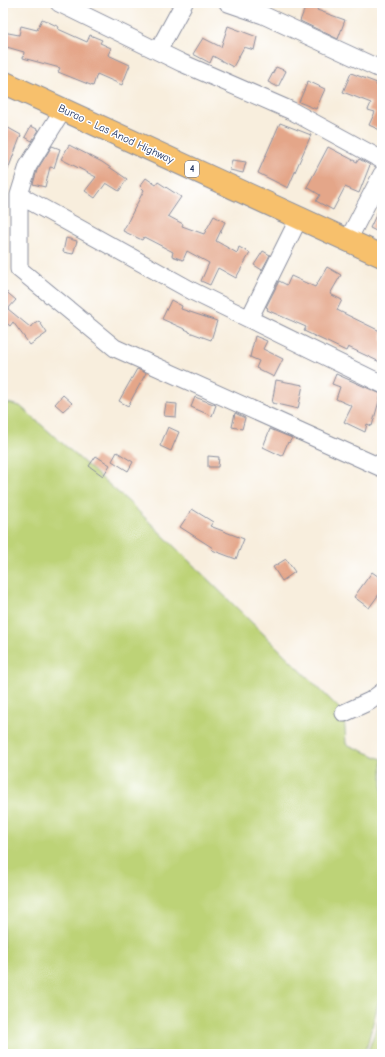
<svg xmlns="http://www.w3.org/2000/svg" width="385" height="1057" font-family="'Comic Neue',sans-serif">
<rect width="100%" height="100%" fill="#fff"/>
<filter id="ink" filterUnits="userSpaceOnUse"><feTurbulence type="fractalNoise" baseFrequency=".025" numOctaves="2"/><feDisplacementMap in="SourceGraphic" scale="8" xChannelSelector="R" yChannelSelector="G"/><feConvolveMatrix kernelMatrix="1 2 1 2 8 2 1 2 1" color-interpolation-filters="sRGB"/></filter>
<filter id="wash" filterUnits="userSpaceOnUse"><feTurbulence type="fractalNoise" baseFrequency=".012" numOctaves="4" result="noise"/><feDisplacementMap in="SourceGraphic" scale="16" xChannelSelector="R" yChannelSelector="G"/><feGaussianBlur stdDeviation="0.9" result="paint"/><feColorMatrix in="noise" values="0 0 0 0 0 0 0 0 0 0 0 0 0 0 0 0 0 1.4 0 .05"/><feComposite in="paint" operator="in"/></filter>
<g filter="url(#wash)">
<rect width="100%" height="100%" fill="#f8eedd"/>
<path fill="#bdd377" stroke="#6c816a" d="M3,402L20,406L130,503L344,713L346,744L382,759V989L365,1054H3Z
M382,1012V1054H367Z"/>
<g id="blocks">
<path fill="#e4a689" d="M307,3H320L317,10L345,20L338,39L300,21Z
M42,19L59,27L58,29L87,42L90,35L102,40L100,43L111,48L108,55L130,65L122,85L97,74L93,86L58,72L60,68L23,58L24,52L3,46V32L19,35L21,26L37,30Z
M228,26L257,37L254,50L244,47L233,67L213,56L210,63L193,54L203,38L221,47Z
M276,67L286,71L278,87L268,82Z
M351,73L377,83L376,85L378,86L382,80V131L369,125L375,112L368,110L371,103L343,92Z
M308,81L325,89L316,109L299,102Z
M280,123L311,135L288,188L258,173Z
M3,125L21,135L4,180H3Z
M31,126L39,130L32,141L25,137Z
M69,145L102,162L127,179L119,191L106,183L95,198L85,191L96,177L61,159Z
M52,146L60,149L54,168L50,167L45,187L33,184L37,170Z
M328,147L357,162L359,159L370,165L359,193L345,187L333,210L316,201L320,195L307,187Z
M232,160L246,162L243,173L230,170Z
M146,178L156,185L158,182L181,197L168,216L183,224L182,226L204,234L214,216L225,222L216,241L237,253L239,247L250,253L236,278L218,268L210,285L201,281L209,263L187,251L183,260L172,256L173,252L144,237L142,240L123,231L144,190L140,186Z
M382,202V234L370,228Z
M66,238L77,241L73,254L63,252Z
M263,251L270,255L262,270L254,265Z
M327,267L341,275L330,294L342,300L337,310L382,332V363L348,347L346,351L304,331L306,327L267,310L268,308L266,307L279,281L287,285L291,276L315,287Z
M3,289L16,300L8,309L30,327L39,321L47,333L30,345L13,322L10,326L3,320Z
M171,300L182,306L181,309L217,321L211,340L189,332V331L162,319Z
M255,336L267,341L263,349L283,359L274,377L256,368L259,361L250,357Z
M137,369L146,373L128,406L119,401Z
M336,374L381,394L372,426L367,424L365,432L344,422L352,406L336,399L340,387L332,384Z
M276,380L303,385L298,409L272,403Z
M63,395L72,403L63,411L55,404Z
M195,397L216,405L212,416L191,407Z
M166,403L177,404L176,417L164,416Z
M235,413L245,418L242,429L232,427Z
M168,427L179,432L171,451L160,446Z
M270,429L292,438L289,443L288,442L282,456L263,447Z
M117,452L133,462L128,471L112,461Z
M96,456L110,465L103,476L89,466Z
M208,456L219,457L218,467H208Z
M192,509L213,522L210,526L244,539L236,559L212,550L213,548L180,527Z
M286,559L295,572L282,581L273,567Z
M372,572L382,579V590L369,608L354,597Z"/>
</g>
</g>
<g filter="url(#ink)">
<use href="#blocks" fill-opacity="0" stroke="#8a8e9e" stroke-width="1"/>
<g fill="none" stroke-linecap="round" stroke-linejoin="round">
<g stroke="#8a8e9e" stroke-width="19">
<path id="minor" d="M59,3L182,63L292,111L382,160
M228,3L263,15L382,70
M158,51L184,3
M63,110L28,166L19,195L194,292L382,384
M19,195V269L115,348L382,468
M348,240L382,174
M249,319L299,218
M344,713L370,701L382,692"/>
</g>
<g stroke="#8a8e9e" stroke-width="24">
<path id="highway" d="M3,82L382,256"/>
</g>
<use href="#minor" stroke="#fff" stroke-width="17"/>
<use href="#highway" stroke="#f7c06c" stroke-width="22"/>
</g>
</g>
<g text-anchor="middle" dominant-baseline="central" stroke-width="3" stroke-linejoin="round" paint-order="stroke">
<rect fill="#fff" stroke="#5f6d8e" stroke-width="1" x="185" y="161" width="14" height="16" rx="3"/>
<g font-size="10" font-weight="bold" fill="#1b2f5e">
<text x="192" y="169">4</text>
</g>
<g font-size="11" fill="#1b2f5e" stroke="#fff">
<text transform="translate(116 134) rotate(25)">Burao - Las Anod Highway</text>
</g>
</g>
<rect width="385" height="1057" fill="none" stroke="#fff" stroke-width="16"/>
</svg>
